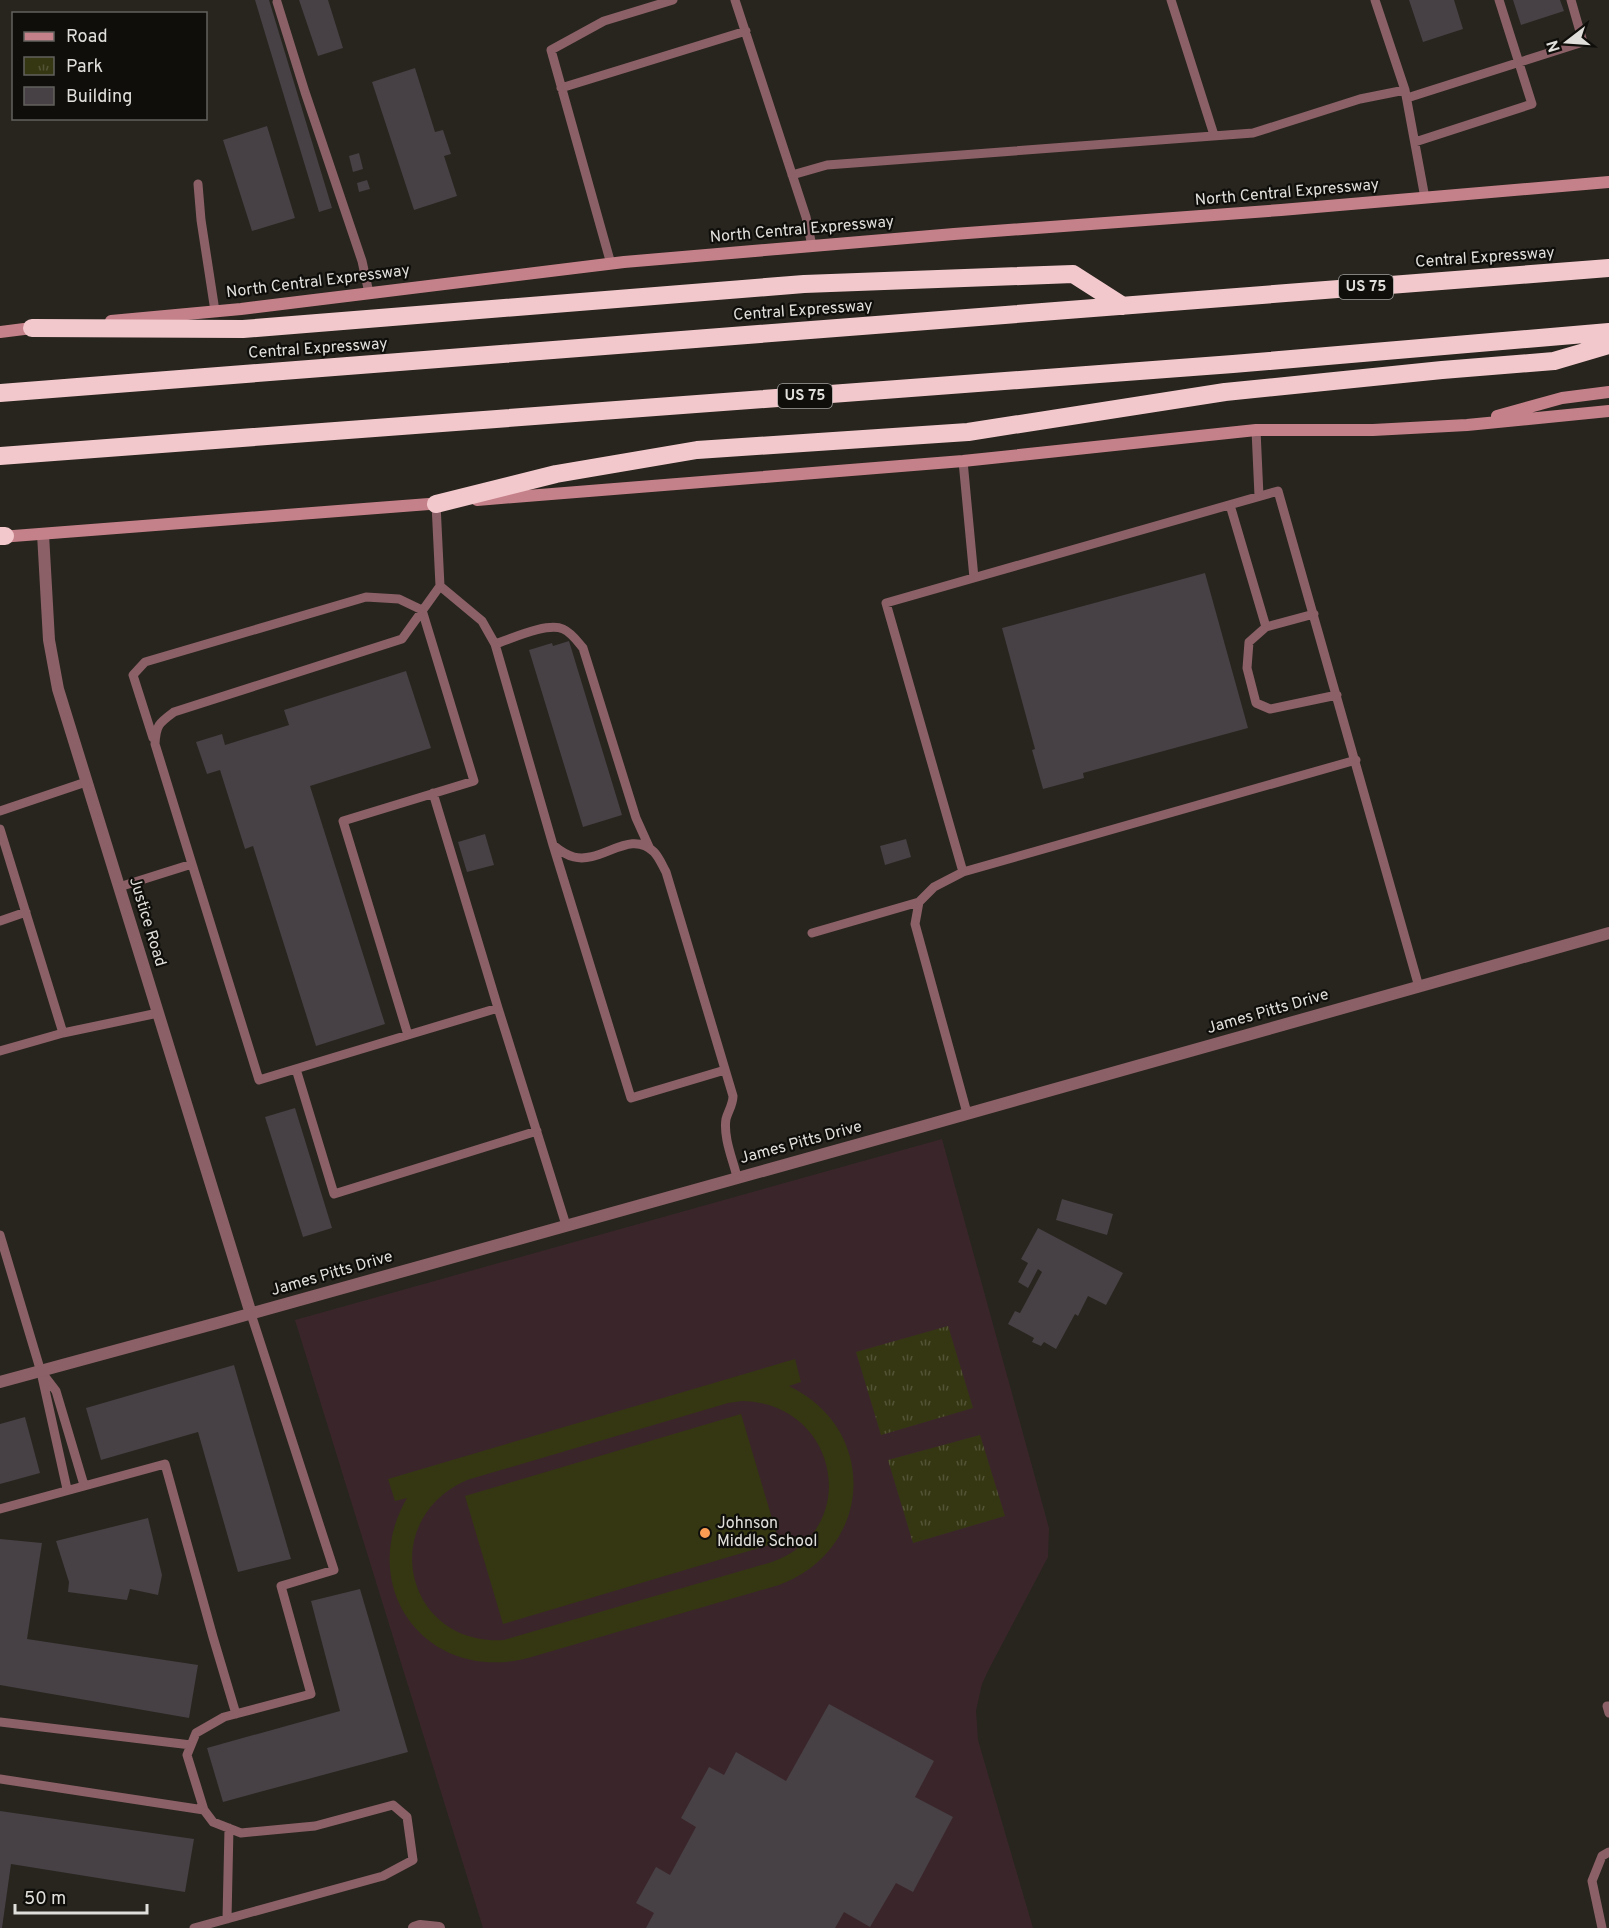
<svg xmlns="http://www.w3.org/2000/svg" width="1609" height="1928" font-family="Overpass,sans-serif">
<defs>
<pattern id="park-tufts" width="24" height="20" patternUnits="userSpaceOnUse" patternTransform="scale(1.5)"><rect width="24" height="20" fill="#353713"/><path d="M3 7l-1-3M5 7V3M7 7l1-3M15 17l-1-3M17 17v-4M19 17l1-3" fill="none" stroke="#525435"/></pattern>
</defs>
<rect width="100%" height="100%" fill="#27251e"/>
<path fill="#3a262a" d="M942,1139L1049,1528L1048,1557L989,1669L982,1684L976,1711L978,1740L1033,1928H483L295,1320Z"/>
<path fill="#353713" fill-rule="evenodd" d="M795,1359L801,1382L789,1386C880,1430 873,1550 779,1585L528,1658C427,1684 355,1588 407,1498L395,1501L388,1479ZM742,1401C839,1403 863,1530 772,1562L504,1640C405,1646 376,1520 467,1480L728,1403Z
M741,1414L779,1542L503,1624L465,1496Z"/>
<path fill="url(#park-tufts)" d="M948,1326L973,1408L881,1435L856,1352Z
M980,1435L1005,1516L913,1543L888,1460Z"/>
<path fill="#474045" d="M255,0H269L332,208L319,212Z
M299,0H328L343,48L318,56Z
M1409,0H1454L1463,29L1423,42Z
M1513,0H1560L1564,11L1521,25Z
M415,68L435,132L443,130L451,154L444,156L457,196L414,210L372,82Z
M267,126L295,218L252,231L223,140Z
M359,153L363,169L353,172L349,156Z
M367,180L370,189L359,192L357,183Z
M1205,573L1248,728L1083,773L1084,778L1043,789L1032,750L1035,749L1002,628Z
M569,641L622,815L583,827L529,650L552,643L553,646Z
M406,671L431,748L310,786L385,1024L316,1046L253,846L245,849L220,770L207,774L196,742L222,734L225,745L289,725L284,710Z
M485,834L494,865L467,872L458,842Z
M906,839L911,857L885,865L880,846Z
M295,1108L332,1228L303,1237L265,1117Z
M1062,1199L1113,1214L1107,1235L1056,1220Z
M1038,1228L1123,1273L1106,1305L1088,1296L1078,1316L1075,1314L1056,1349L1044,1342L1041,1346L1032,1342L1034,1338L1008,1324L1015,1311L1020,1313L1042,1272L1038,1269L1028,1288L1018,1282L1028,1263L1021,1259Z
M234,1365L291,1559L238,1572L198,1432L101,1460L86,1408Z
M25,1417L40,1473L0,1484V1424Z
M148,1518L162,1575L158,1595L130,1589L127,1600L68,1592L69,1582L56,1541Z
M0,1539L42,1543L27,1639L198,1665L189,1718L0,1685Z
M360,1589L408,1752L223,1802L207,1748L340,1711L311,1601Z
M829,1704L934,1761L915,1797L953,1817L913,1892L896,1883L870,1927L844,1912L835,1928H646L654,1913L636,1903L656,1867L670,1875L696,1827L681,1818L709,1767L724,1775L736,1752L786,1781Z
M0,1811L194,1839L185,1892L11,1864L2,1928H0Z"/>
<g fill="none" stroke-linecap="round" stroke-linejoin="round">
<path stroke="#8b6066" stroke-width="9" d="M735,0L806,217L812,246
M1171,0L1214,135
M1375,0L1405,90L1425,198
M277,2L305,92L362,261L369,293
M561,88L746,31
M1407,98L1583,42L1571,0
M1415,142L1532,104L1499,0
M792,175L827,165L1253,133L1360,99L1405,90
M198,184L201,220L215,311
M611,264L551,50L604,21L673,0
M1256,430L1259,496
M963,461L974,578
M436,504L440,586
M1230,505L1266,627
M1314,614L1266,627L1249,642L1247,668L1256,703L1270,709L1337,695
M495,644C511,639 547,622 563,629C572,633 577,641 583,648L636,818L650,849
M153,738L133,675L145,662L366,597L399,599L422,610L474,781L343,821L408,1035L498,1008L433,793
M0,811L86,782
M0,829L63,1033L0,1051
M553,845L631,1098L725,1070
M192,864L259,1080L408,1035
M963,872L886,603L1278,491L1419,987
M119,887L192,864L155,744C156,725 159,723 174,712L402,639L440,586L482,621L495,644L553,845C559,850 566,855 574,857C602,864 630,828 654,852C659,857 662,865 666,872L733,1096C733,1105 728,1111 726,1119C723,1137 733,1160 737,1177
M0,921L26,912
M812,933L919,902
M498,1008L566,1225
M63,1033L158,1013
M296,1069L334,1194L537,1131
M967,1113L915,924L919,902L934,887L963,872L1356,760
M0,1235L41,1372L67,1489
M43,1374L56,1391L84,1485
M0,1509L165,1464L213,1637L236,1714
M1609,1706H1607L1609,1713
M0,1722L191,1745
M0,1779L204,1810
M227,1919L229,1828
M194,1928L383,1876L413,1860L407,1817L393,1805L315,1826L241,1833L213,1822L204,1810L187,1755L196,1733L224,1717L311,1694L281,1586L334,1570L251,1314
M1602,1928L1592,1881L1602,1856L1609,1852"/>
<path stroke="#8b6066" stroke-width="12" d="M43,534L49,640L58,689L251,1314
M0,1382L217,1323L917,1128L1609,933
M414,1928L420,1926L439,1928"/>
<path stroke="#c5818a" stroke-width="12" d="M111,321L241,309L624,262L954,234L1281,210L1609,182
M0,332L40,327
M1497,416L1562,398L1609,392
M477,500L963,461L1256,430H1373L1467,425L1609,411
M0,537L442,503"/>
<path stroke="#f3c8cc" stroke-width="18" d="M32,328L243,329L804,284L1073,274L1123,306
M0,393L1609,268
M0,456L1233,364L1609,332
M436,504L556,474L697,450L968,432L1225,392L1442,370L1554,361L1609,345
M0,536H5"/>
</g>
<circle fill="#fc9d53" stroke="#0f0e0b" stroke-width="2" cx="705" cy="1533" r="6"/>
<g text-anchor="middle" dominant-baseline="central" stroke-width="4.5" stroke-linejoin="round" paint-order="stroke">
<g fill="#0f0e0b" stroke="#a2a09d" stroke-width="1.5">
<rect x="1339" y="275" width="54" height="24" rx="4.5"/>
<rect x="778" y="384" width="54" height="24" rx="4.5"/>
</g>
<g font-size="15" font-weight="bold" fill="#e1dfdb">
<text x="1366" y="287">US 75</text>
<text x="805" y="396">US 75</text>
</g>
<g font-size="16" fill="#e1dfdb" stroke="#0f0e0b">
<text transform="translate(1287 193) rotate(-5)">North Central Expressway</text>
<text transform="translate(802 230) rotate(-5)">North Central Expressway</text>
<text transform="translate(1485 258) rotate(-4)">Central Expressway</text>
<text transform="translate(318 282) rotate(-7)">North Central Expressway</text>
<text transform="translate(803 311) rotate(-4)">Central Expressway</text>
<text transform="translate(318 349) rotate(-4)">Central Expressway</text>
<text transform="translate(147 922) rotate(73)">Justice Road</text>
<text transform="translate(1268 1012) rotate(-16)">James Pitts Drive</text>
<text transform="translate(801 1143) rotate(-15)">James Pitts Drive</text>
<text transform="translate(332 1274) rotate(-16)">James Pitts Drive</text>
</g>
<g font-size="16" fill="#e1dfdb" stroke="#0f0e0b" text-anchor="start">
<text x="717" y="1524">Johnson<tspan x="717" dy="18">Middle School</tspan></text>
</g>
</g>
<rect x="12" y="12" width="195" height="108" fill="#0f0e0b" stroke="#63625e" stroke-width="1.5"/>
<rect x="24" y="32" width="30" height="9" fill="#c5818a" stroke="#63625e" stroke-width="1.5"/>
<text x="66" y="42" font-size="18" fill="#e1dfdb">Road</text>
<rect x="24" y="57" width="30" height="18" fill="url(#park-tufts)" stroke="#63625e" stroke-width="1.5"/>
<text x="66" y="72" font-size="18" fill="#e1dfdb">Park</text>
<rect x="24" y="87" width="30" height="18" fill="#474045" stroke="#63625e" stroke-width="1.5"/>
<text x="66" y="102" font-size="18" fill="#e1dfdb">Building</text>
<g transform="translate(1567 42) rotate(253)" stroke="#0f0e0b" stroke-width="4.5" paint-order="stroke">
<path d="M0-4.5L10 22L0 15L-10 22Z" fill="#e1dfdb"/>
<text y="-9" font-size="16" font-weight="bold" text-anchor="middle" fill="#e1dfdb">N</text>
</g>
<path d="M15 1904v9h132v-9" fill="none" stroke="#e1dfdb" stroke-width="3"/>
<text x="24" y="1904" font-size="18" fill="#e1dfdb" stroke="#0f0e0b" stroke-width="4.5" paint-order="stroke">50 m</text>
</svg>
